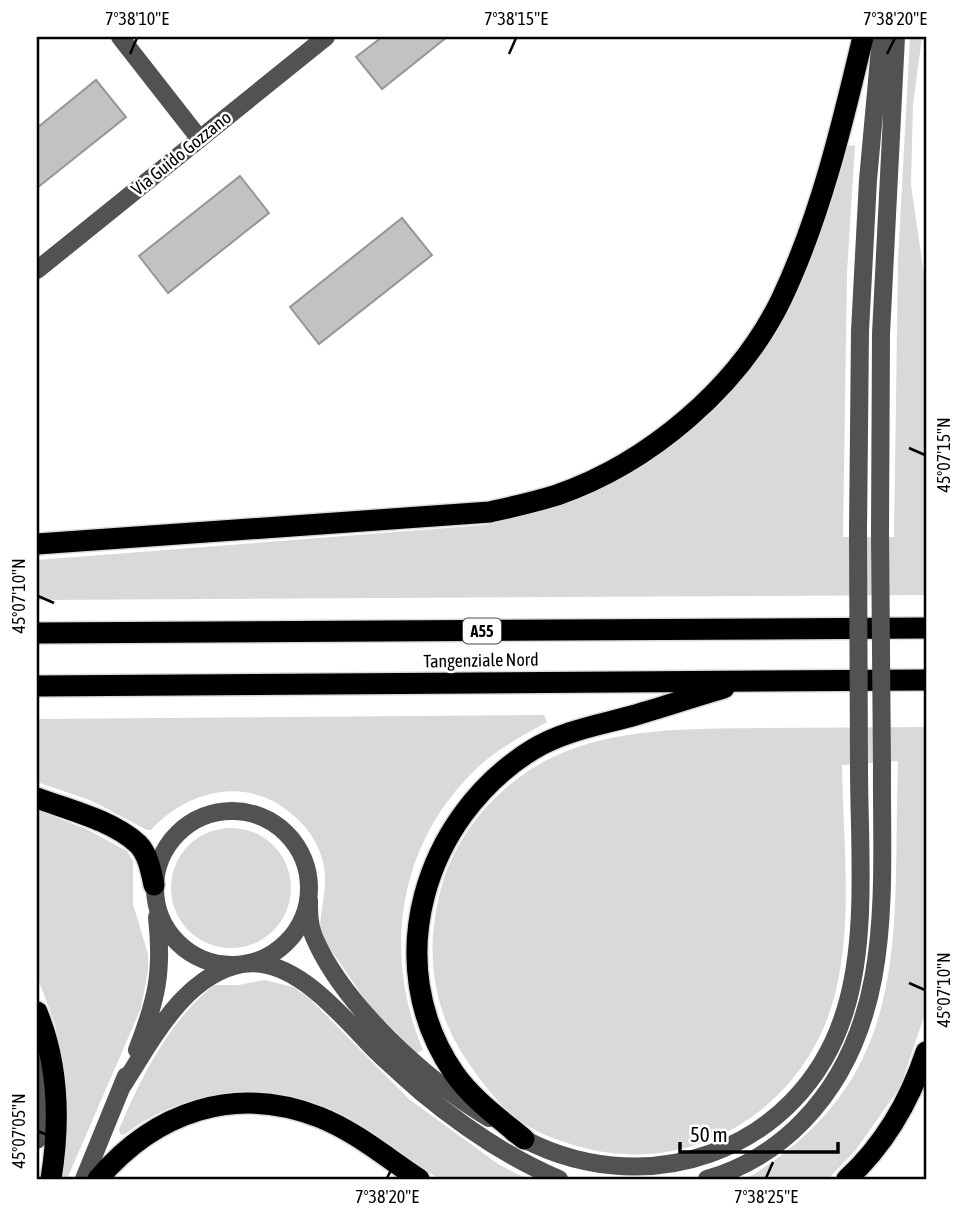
<svg xmlns="http://www.w3.org/2000/svg" width="963" height="1216" font-family="'Asap Condensed',sans-serif">
<rect width="100%" height="100%" fill="#fff"/>
<path fill="#d9d9d9" d="M910,37H922L913,105L911,185L926,288V595L37,600V560L485,525C597,499 676,461 748,368C764,347 782,325 793,302C817,252 832,198 846,145L855,146L847,272L843,537H894L898,260Z
M544,715L547,722C520,737 493,751 472,773C397,848 383,954 423,1050L417,1053L370,1007L320,934C319,907 331,884 321,855C316,840 306,826 294,816C249,775 189,789 151,830H147L92,801L37,782V719Z
M926,727V1011L900,1087L855,1151L828,1179H746C917,1076 892,936 898,761L842,765C843,838 853,918 836,990C809,1107 693,1180 577,1146C557,1140 534,1132 518,1119C499,1105 483,1084 470,1065C431,1010 424,949 442,885C458,830 501,782 553,757C617,727 689,729 759,728C815,728 871,727 926,727Z
M37,810L86,829L127,851L133,861V904L148,954V971L141,1008L67,1179H59L62,1061L55,1024L37,976Z
M171 888a60 60 0 1 1 120 0a60 60 0 1 1-120 0Z
M264,980L293,987L308,997L409,1099L498,1164L527,1179C505,1179 462,1184 442,1179C427,1175 376,1134 358,1123C286,1079 191,1082 124,1135L120,1134L119,1129C142,1076 168,1022 214,985H239Z"/>
<path fill="#c2c2c2" stroke="#969696" stroke-width="2" d="M382,37H447L382,89L356,57Z
M96,80L126,117L37,188V128Z
M240,176L269,213L168,293L139,256Z
M402,218L432,255L319,344L290,307Z"/>
<g fill="none" stroke-linecap="round" stroke-linejoin="round">
<g stroke="#dbdbdb" stroke-width="24">
<path id="highway" d="M37,544L490,512C512,507 535,502 557,495C649,463 738,388 781,300C820,218 842,126 863,37
M37,633L926,628
M37,686L926,680
M37,798C69,810 112,820 138,844C148,854 151,871 154,885
M37,1012C59,1065 60,1123 51,1179
M524,1139C500,1119 472,1099 454,1073C379,964 424,817 532,750C563,731 599,725 632,716C663,707 693,697 724,688
M98,1179C155,1112 234,1084 319,1117C355,1131 387,1158 419,1179
M847,1179C884,1145 910,1100 926,1052"/>
</g>
<path stroke="#525252" stroke-width="18" d="M120,37L199,138
M37,270L326,37
M858,532L860,331L868,180L881,37
M880,532L881,334L896,37
M155 888a77 77 0 1 1 154 0a77 77 0 1 1-154 0Z
M309,900C309,913 309,925 314,937C343,1005 427,1081 489,1118
M137,1050C157,999 163,971 157,917
M37,1054L43,1105L37,1140
M123,1085C152,1040 185,974 243,964C295,955 345,1020 377,1052C390,1065 406,1078 420,1091C462,1126 509,1158 559,1179
M513,1133C639,1207 801,1155 845,1011C868,937 859,844 859,767
M84,1179L126,1076
M707,1179C743,1169 777,1148 803,1121C896,1025 881,890 882,767"/>
<use href="#highway" stroke="#000" stroke-width="21"/>
<path stroke="#525252" stroke-width="18" d="M858,532L859,767
M880,532L882,767"/>
</g>
<path fill="none" stroke="#000" stroke-width="2.5" d="M130,54L137,38M509,54L516,38M887,54L895,38M909,448L925,455M38,596L54,603M909,983L925,990M38,1131L54,1138M387,1178L395,1162M766,1178L773,1162"/>
<g text-anchor="middle" dominant-baseline="central" stroke-width="5" stroke-linejoin="round" paint-order="stroke">
<rect fill="#fff" stroke="#4c4c4c" stroke-width="2" x="463" y="618.5" width="38" height="25" rx="5"/>
<g font-size="16" font-weight="bold" fill="#000">
<text x="482" y="631">A55</text>
</g>
<g font-size="18" fill="#000" stroke="#fff">
<text transform="translate(181 153) rotate(-39)">Via Guido Gozzano</text>
<text transform="translate(481 660) rotate(-1)">Tangenziale Nord</text>
</g>
</g>
<rect width="963" height="1216" fill="none" stroke="#ffffff" stroke-width="77"/>
<path d="M680 1142v10h158v-10" fill="none" stroke="#000000" stroke-width="3.5"/>
<text x="690" y="1142" font-size="21" fill="#000000" stroke="#ffffff" stroke-width="5" paint-order="stroke">50 m</text>
<rect x="38" y="38" width="887" height="1140" fill="none" stroke="#000" stroke-width="2.5"/>
<g font-size="18" text-anchor="middle" fill="#000">
<text x="137" y="25">7°38'10"E</text>
<text x="516" y="25">7°38'15"E</text>
<text x="895" y="25">7°38'20"E</text>
<text transform="translate(944 455) rotate(-90)" y="6">45°07'15"N</text>
<text transform="translate(19 596) rotate(-90)" y="6">45°07'10"N</text>
<text transform="translate(944 990) rotate(-90)" y="6">45°07'10"N</text>
<text transform="translate(19 1131) rotate(-90)" y="6">45°07'05"N</text>
<text x="387" y="1203">7°38'20"E</text>
<text x="766" y="1203">7°38'25"E</text>
</g>
</svg>
